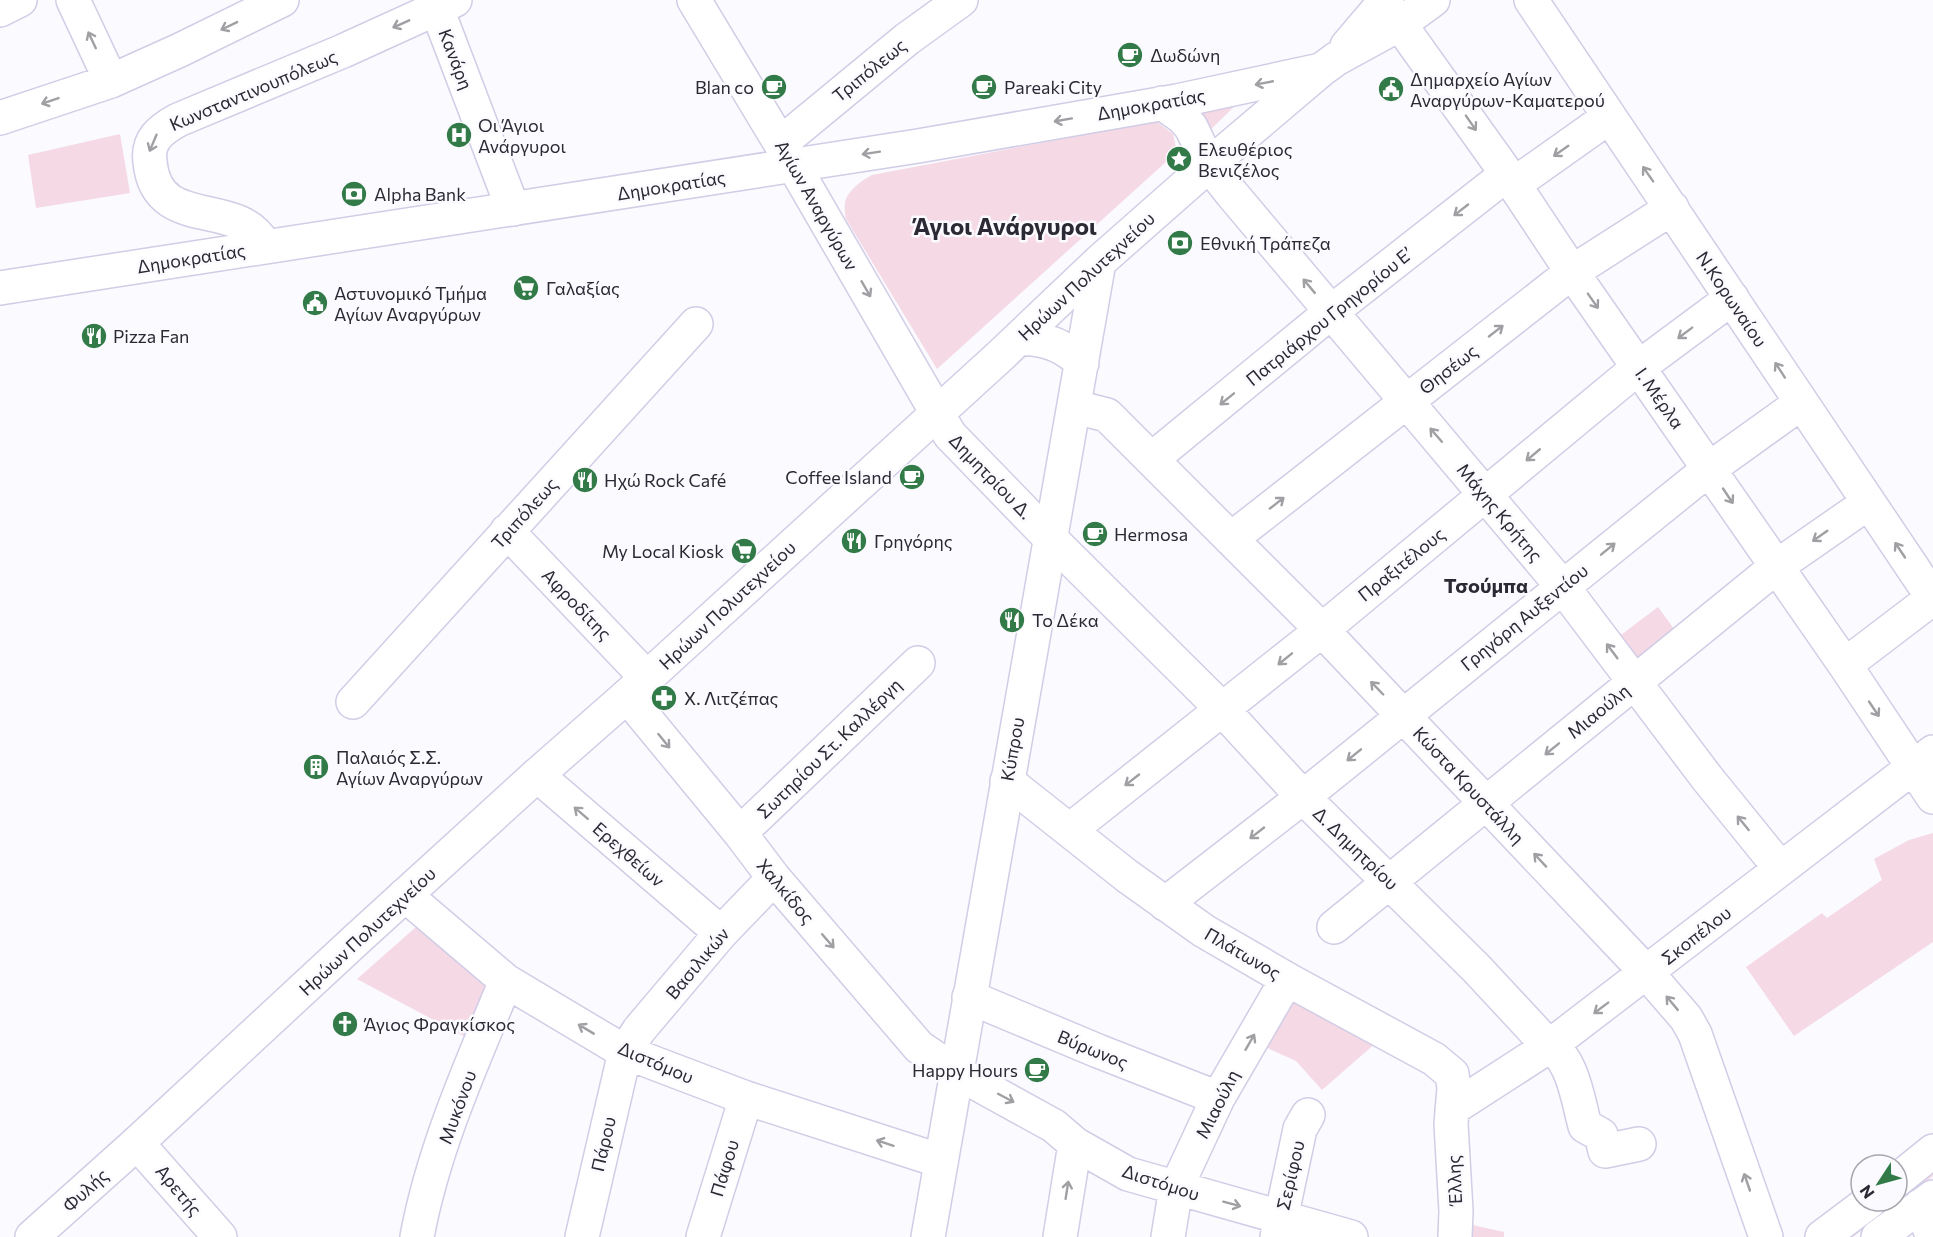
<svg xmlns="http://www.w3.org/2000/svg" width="1933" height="1237" font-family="Commissioner,sans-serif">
<rect width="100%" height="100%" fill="#fafaff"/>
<path fill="#f5d9e5" d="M1242,99L1203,137L1183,109Z
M1156,121L1173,134L1176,148L1167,161L937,369L846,219C845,214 844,208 845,203C847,191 862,180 872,175Z
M120,134L130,193L36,208L28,155Z
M1658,607L1677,633L1640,661L1621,635Z
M1933,833V942L1794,1036L1746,967L1822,913L1827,918L1882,880L1874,859L1909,840Z
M424,920L495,980L469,1039L357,979Z
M1292,994L1377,1042L1322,1090L1296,1061L1263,1046Z
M1933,1159V1176L1853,1237H1832L1879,1201H1897V1188Z
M1468,1224L1504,1232V1237H1468Z"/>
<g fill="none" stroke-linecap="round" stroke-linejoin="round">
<g stroke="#d1cde6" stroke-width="36">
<path id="minor" d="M73,0L111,81
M1531,0L1933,598
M1384,2L1507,174L1572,272L1845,665L1933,797
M437,9L513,209
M0,10L20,0
M0,118L111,81L180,50L282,0
M781,143L907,39L961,0
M1209,165L1232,194L1562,586L1707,778L1780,868
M1513,185L1609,117
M262,247L263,243C235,196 157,233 150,162C147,140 160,130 178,120L343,51L455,0
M1075,407L1107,415L1322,630L1647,973L1686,1018L1695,1034L1766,1237
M1152,459L1331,312L1507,174
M507,531L647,678
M1049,537L1222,709L1303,797L1477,969L1544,1041C1573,1057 1577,1096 1585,1126L1601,1135L1605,1151L1639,1144
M1231,539L1572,272L1672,208
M1845,665L1933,598
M627,696L740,833L774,878L919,1047L956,1072L1054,1126L1075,1144L1128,1174L1351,1237
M353,702L696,324
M537,775L721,933
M1007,781L1127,876L1204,931L1292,982L1434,1059L1452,1074L1454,1088L1451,1124L1456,1211L1455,1237
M1070,830L1322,630L1639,367L1732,298
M740,833L918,663
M405,895L506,981L625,1052L746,1098L941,1161
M1165,904L1303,797L1709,469L1801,403
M1334,927L1776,567L1868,503
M969,997L1098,1051L1218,1098
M1452,1109L1551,1045L1933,752
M137,1143L220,1237
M1897,1180L1933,1151
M1920,1206L1933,1237
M417,1237C433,1149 472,1063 506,981
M582,1237L625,1052L639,1030L721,933L774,878
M703,1237L746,1098
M1060,1237L1075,1144
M1168,1237L1176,1188L1218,1098L1287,979
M1277,1237L1300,1129L1308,1115
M1822,1237L1870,1201
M1878,1237L1933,1197"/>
</g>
<g stroke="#d1cde6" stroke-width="36">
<path id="major" d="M694,0L794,166L944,425L950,435L1049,537
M1347,46L1386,0
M1162,103L1182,117L1191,127L1209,165
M0,288L918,146L1177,101L1321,70L1336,59L1400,24L1433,0
M1018,339C1042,337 1064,345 1082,363
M32,1237L137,1143L357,939L537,775L627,696L999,357L1099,262L1209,165L1321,70
M928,1237L1099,262"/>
</g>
<use href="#minor" stroke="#fff" stroke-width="33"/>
<use href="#major" stroke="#fff" stroke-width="33"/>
</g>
<defs><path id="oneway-shaft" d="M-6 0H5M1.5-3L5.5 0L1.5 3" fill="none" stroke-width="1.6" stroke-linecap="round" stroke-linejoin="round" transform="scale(1.5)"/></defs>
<g stroke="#a09fa3">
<use href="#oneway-shaft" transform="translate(401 24) rotate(156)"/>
<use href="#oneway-shaft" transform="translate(229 26) rotate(154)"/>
<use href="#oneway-shaft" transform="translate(92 40) rotate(-115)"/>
<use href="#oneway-shaft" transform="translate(1264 83) rotate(169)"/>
<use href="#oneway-shaft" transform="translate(50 101) rotate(161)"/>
<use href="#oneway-shaft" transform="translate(1063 120) rotate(170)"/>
<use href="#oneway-shaft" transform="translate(1471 123) rotate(55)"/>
<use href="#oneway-shaft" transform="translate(153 143) rotate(113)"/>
<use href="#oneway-shaft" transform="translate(1561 151) rotate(145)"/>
<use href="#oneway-shaft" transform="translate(871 153) rotate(171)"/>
<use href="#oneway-shaft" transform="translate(1648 174) rotate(-125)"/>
<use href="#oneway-shaft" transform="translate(1461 210) rotate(142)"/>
<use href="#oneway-shaft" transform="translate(1309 286) rotate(-130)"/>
<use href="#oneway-shaft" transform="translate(866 289) rotate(60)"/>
<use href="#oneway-shaft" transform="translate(1593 301) rotate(55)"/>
<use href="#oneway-shaft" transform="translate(1496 331) rotate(-38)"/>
<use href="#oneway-shaft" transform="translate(1685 333) rotate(143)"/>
<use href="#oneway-shaft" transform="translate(1780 370) rotate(-123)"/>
<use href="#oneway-shaft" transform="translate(1227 399) rotate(141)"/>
<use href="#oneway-shaft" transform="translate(1436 435) rotate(-131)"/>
<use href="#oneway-shaft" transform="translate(1533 455) rotate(140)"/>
<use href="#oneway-shaft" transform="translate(1728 496) rotate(56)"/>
<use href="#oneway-shaft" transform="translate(1277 503) rotate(-38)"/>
<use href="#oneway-shaft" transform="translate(1820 536) rotate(145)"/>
<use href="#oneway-shaft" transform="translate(1608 549) rotate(-39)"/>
<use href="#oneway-shaft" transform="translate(1900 550) rotate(-124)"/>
<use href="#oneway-shaft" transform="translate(1612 651) rotate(-127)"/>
<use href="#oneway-shaft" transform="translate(1285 659) rotate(141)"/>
<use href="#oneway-shaft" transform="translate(1377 688) rotate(-134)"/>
<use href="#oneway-shaft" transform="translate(1874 709) rotate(56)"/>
<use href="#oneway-shaft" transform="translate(664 741) rotate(51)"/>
<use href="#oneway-shaft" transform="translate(1552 749) rotate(141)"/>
<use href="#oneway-shaft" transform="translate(1354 755) rotate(141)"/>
<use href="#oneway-shaft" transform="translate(1132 780) rotate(142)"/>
<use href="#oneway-shaft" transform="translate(581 813) rotate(-139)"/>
<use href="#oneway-shaft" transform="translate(1743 823) rotate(-129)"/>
<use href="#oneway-shaft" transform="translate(1257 833) rotate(142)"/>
<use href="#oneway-shaft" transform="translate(1540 860) rotate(-133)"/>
<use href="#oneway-shaft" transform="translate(828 941) rotate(49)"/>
<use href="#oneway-shaft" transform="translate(1672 1003) rotate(-130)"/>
<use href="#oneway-shaft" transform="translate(1601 1008) rotate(143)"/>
<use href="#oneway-shaft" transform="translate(586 1029) rotate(-149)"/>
<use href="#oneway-shaft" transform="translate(1250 1042) rotate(-60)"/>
<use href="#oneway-shaft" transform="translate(1006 1098) rotate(28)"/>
<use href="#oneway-shaft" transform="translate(885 1143) rotate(-162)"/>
<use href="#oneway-shaft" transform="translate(1747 1182) rotate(-109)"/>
<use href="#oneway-shaft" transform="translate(1067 1190) rotate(-81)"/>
<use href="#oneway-shaft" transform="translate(1232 1204) rotate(15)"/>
</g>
<defs>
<g id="cafe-disc" transform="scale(1.35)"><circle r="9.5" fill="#327b48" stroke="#fafaff"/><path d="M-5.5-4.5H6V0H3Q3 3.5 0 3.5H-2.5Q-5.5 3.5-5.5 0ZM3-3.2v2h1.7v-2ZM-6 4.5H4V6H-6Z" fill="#fff"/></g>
<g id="civic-disc" transform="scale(1.35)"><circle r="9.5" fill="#327b48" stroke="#fafaff"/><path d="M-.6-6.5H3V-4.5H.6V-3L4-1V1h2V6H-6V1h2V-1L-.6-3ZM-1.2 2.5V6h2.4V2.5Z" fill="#fff"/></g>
<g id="hospital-disc" transform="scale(1.35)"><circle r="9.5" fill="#327b48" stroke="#fafaff"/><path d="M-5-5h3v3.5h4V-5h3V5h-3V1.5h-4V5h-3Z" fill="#fff"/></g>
<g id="sight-disc" transform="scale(1.35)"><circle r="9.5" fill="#327b48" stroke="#fafaff"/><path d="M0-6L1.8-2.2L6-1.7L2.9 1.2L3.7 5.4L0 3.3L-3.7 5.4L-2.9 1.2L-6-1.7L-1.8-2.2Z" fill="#fff"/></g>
<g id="bank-disc" transform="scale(1.35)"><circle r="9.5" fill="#327b48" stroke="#fafaff"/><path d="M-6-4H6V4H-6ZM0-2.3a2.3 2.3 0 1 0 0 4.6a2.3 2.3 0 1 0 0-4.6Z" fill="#fff"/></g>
<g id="supermarket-disc" transform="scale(1.35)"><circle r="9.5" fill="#327b48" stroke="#fafaff"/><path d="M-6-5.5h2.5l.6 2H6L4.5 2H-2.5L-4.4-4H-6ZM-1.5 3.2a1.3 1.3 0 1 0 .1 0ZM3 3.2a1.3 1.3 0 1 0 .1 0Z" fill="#fff"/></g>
<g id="restaurant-disc" transform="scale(1.35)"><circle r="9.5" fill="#327b48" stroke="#fafaff"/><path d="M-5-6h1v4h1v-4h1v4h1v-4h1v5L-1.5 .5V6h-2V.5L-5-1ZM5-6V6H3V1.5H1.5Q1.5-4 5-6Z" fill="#fff"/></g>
<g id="pharmacy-disc" transform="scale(1.35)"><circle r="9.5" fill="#327b48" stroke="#fafaff"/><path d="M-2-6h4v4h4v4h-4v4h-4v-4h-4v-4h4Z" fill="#fff"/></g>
<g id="building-disc" transform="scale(1.35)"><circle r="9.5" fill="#327b48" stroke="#fafaff"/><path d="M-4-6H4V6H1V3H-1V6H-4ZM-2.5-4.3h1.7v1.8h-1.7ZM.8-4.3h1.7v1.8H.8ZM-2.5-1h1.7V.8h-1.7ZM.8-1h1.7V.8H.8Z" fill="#fff"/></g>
<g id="church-disc" transform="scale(1.35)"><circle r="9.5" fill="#327b48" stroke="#fafaff"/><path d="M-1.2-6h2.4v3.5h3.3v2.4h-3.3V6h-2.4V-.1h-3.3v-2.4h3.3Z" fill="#fff"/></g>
</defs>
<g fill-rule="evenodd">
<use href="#cafe-disc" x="1130" y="55"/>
<use href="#cafe-disc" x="774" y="87"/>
<use href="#cafe-disc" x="984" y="87"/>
<use href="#civic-disc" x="1391" y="89"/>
<use href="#hospital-disc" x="459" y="135"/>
<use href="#sight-disc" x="1179" y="159"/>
<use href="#bank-disc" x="354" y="194"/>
<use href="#bank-disc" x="1180" y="243"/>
<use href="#supermarket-disc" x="526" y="288"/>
<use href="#civic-disc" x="315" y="303"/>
<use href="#restaurant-disc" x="94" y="336"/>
<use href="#cafe-disc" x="912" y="477"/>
<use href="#restaurant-disc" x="585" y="480"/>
<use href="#cafe-disc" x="1095" y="534"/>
<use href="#restaurant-disc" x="854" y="541"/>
<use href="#supermarket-disc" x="744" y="551"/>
<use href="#restaurant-disc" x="1012" y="620"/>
<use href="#pharmacy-disc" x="664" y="698"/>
<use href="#building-disc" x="316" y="767"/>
<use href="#church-disc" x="345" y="1024"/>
<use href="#cafe-disc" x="1037" y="1070"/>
</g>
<g text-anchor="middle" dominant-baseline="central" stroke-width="5" stroke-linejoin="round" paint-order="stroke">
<g font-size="18" fill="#2b2933" stroke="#fafaff" text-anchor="start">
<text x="1150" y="55">Δωδώνη</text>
<text x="1410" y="79">Δημαρχείο Αγίων<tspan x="1410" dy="21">Αναργύρων-Καματερού</tspan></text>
<text x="754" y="87" text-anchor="end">Blan co</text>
<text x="1004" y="87">Pareaki City</text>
<text x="478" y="125">Οι Άγιοι<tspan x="478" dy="21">Ανάργυροι</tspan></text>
<text x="1198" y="149">Ελευθέριος<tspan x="1198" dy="21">Βενιζέλος</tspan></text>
<text x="374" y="194">Alpha Bank</text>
<text x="1200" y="243">Εθνική Τράπεζα</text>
<text x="546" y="288">Γαλαξίας</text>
<text x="334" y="293">Αστυνομικό Τμήμα<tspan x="334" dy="21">Αγίων Αναργύρων</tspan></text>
<text x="113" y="336">Pizza Fan</text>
<text x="892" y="477" text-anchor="end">Coffee Island</text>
<text x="604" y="480">Ηχώ Rock Café</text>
<text x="1114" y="534">Hermosa</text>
<text x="874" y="541">Γρηγόρης</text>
<text x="724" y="551" text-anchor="end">My Local Kiosk</text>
<text x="1032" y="620">Το Δέκα</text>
<text x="684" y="698">Χ. Λιτζέπας</text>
<text x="336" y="757">Παλαιός Σ.Σ.<tspan x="336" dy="21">Αγίων Αναργύρων</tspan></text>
<text x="364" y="1024">Άγιος Φραγκίσκος</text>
<text x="1018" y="1070" text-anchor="end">Happy Hours</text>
</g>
<g font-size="18" fill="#2b2933" stroke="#fafaff">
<text transform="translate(456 59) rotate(69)">Κανάρη</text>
<text transform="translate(869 70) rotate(-39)">Τριπόλεως</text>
<text transform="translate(253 90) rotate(-23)">Κωνσταντινουπόλεως</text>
<text transform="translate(1151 104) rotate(-10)">Δημοκρατίας</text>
<text transform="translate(671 185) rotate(-9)">Δημοκρατίας</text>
<text transform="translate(817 205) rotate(60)">Αγίων Αναργύρων</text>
<text transform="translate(191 258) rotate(-9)">Δημοκρατίας</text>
<text transform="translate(1086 276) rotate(-43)">Ηρώων Πολυτεχνείου</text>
<text transform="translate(1732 299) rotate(56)">Ν.Κορωναίου</text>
<text transform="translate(1329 316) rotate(-39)">Πατριάρχου Γρηγορίου Ε’</text>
<text transform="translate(1448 369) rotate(-38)">Θησέως</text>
<text transform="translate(1660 398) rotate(55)">Ι. Μέρλα</text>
<text transform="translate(991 476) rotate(46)">Δημητρίου Δ.</text>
<text transform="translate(1500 512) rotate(50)">Μάχης Κρήτης</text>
<text transform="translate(524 513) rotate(-48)">Τριπόλεως</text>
<text transform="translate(1401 564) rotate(-39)">Πραξιτέλους</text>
<text transform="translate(577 604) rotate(46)">Αφροδίτης</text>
<text transform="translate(727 605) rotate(-43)">Ηρώων Πολυτεχνείου</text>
<text transform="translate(1524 617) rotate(-39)">Γρηγόρη Αυξεντίου</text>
<text transform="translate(1598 711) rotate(-39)">Μιαούλη</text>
<text transform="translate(829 748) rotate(-44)">Σωτηρίου Στ. Καλλέργη</text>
<text transform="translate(1012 749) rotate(-80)">Κύπρου</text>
<text transform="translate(1469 785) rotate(47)">Κώστα Κρυστάλλη</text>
<text transform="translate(1356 848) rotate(44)">Δ. Δημητρίου</text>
<text transform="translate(629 854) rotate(41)">Ερεχθείων</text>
<text transform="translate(786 891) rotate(50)">Χαλκίδος</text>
<text transform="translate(367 931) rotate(-43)">Ηρώων Πολυτεχνείου</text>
<text transform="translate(1696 935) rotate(-38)">Σκοπέλου</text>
<text transform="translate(1243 953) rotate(30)">Πλάτωνος</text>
<text transform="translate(697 963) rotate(-50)">Βασιλικών</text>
<text transform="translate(1093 1049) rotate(22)">Βύρωνος</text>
<text transform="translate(656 1062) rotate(23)">Διστόμου</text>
<text transform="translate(1217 1104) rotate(-63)">Μιαούλη</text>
<text transform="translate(457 1107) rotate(-70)">Μυκόνου</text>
<text transform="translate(603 1144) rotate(-77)">Πάρου</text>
<text transform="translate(724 1168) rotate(-73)">Πάφου</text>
<text transform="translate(1290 1175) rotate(-77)">Σερίφου</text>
<text transform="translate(1454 1180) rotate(-93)">Έλλης</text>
<text transform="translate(1161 1182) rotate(18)">Διστόμου</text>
<text transform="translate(85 1190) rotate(-42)">Φυλής</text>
<text transform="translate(179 1190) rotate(50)">Αρετής</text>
</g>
<g font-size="20" font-weight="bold" fill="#2b2933" stroke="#fafaff">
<text x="1486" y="585">Τσούμπα</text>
</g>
<g font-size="24" font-weight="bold" fill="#2b2933" stroke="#fafaff">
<text x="1005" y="225">Άγιοι Ανάργυροι</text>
</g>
</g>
<g transform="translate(1879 1183) rotate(234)"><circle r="28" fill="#fafaff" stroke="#a7a6ad" stroke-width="1.5"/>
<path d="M0-4.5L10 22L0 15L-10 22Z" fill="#327b48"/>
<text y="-9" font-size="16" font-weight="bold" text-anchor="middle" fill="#2b2933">N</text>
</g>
</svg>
